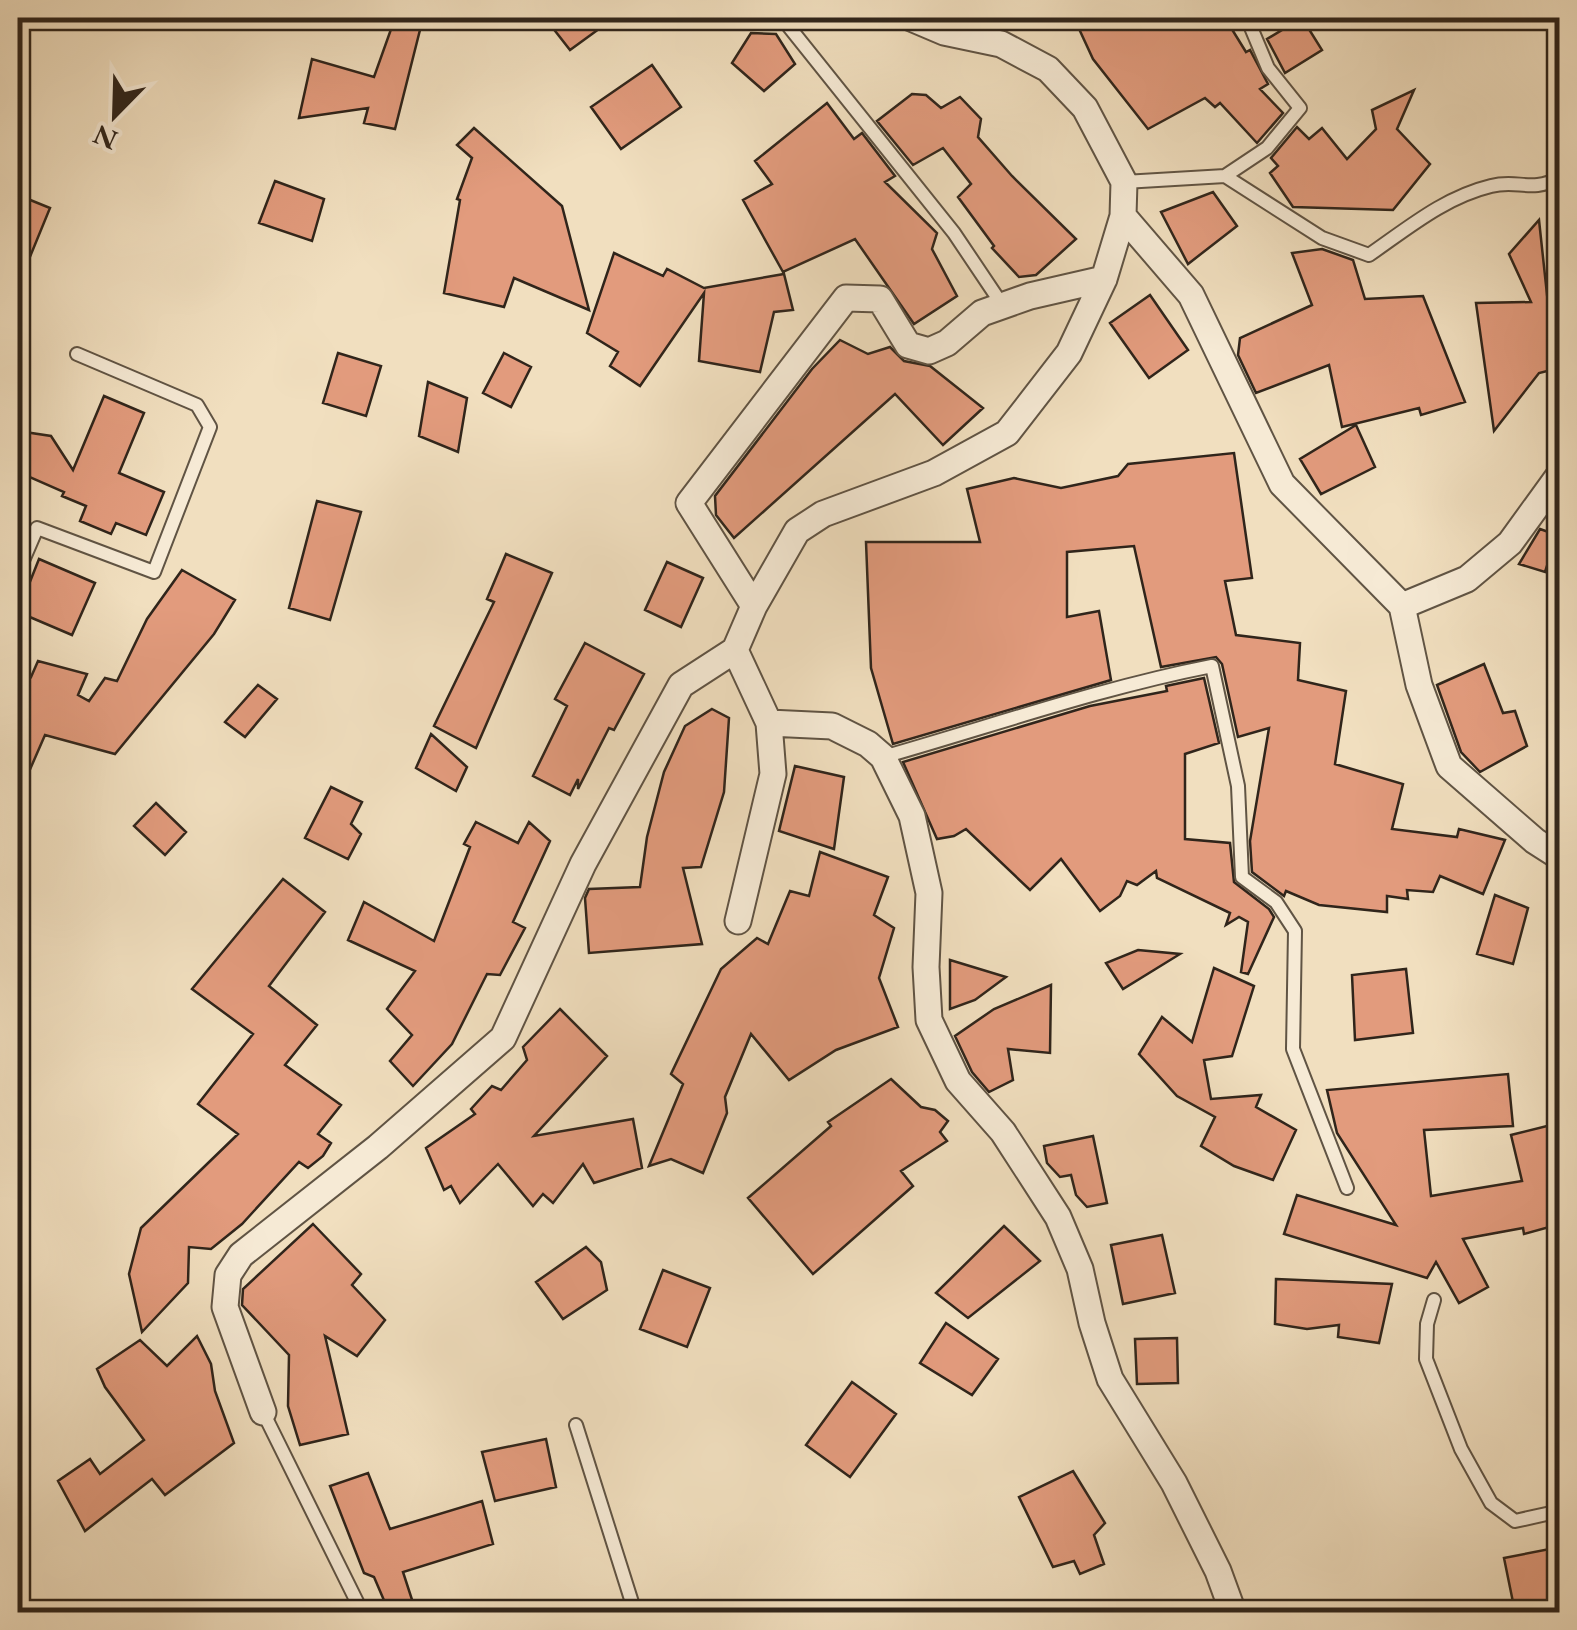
<svg xmlns="http://www.w3.org/2000/svg" width="1577" height="1630" font-family="'EB Garamond',serif">
<rect width="100%" height="100%" fill="#f1dfbf"/>
<filter id="stains"><feTurbulence type="fractalNoise" baseFrequency=".002" numOctaves="4"/><feColorMatrix values="0 0 0 0 .2 0 0 0 0 .09 0 0 0 0 .02 0 0 0 .5 -.17"/></filter>
<radialGradient id="worn" r=".72"><stop offset=".6" stop-color="#630" stop-opacity="0"/><stop offset="1" stop-color="#630" stop-opacity=".3"/></radialGradient>
<path fill="#e29b7d" stroke="#30251b" stroke-width="2.5" d="M395,18H423L395,129L364,123L368,108L299,118L312,59L374,77Z
M545,18H614L570,50Z
M1074,18H1225L1246,52L1250,50L1268,84L1260,89L1283,113L1257,143L1220,103L1215,107L1205,98L1148,129L1093,59Z
M1302,18L1322,50L1285,73L1267,39Z
M751,33L776,34L795,64L764,91L732,63Z
M652,65L681,107L621,149L591,107Z
M1414,90L1397,129L1430,164L1393,210L1293,207L1270,173L1278,166L1271,158L1297,127L1309,139L1322,128L1347,159L1376,129L1372,110Z
M912,94L926,95L941,108L960,97L981,119L978,137L1012,176L1076,239L1036,275L1019,277L992,248L994,246L958,197L971,184L943,148L913,165L877,121Z
M827,103L854,139L862,133L895,176L885,182L937,233L932,249L957,296L914,324L855,239L783,272L743,200L772,184L755,161Z
M474,128L562,206L589,310L514,278L504,307L444,293L460,200L457,199L472,158L457,145Z
M275,181L324,199L312,241L259,223Z
M1213,192L1237,226L1188,264L1161,212Z
M18,195L50,208L18,286Z
M1539,220L1555,369L1539,373L1494,431L1476,303L1531,302L1509,254Z
M1322,249L1353,260L1365,299L1423,296L1465,402L1421,415L1419,408L1342,427L1329,365L1256,393L1238,355L1240,338L1312,305L1292,253Z
M614,253L663,276L667,269L704,288L784,274L793,310L774,312L760,372L699,361L704,293L640,386L610,366L618,352L587,333Z
M1150,295L1188,350L1149,378L1110,323Z
M840,340L868,354L890,347L904,361L930,366L983,408L943,445L895,394L734,538L716,515L715,496L812,369Z
M338,353L381,366L366,416L323,403Z
M504,353L531,367L511,407L483,393Z
M428,382L467,398L458,452L419,436Z
M104,396L144,413L119,473L164,492L146,535L116,523L111,534L80,521L86,506L62,496L64,492L18,472V431L51,436L73,470Z
M1356,425L1375,467L1321,494L1300,459Z
M1234,453L1252,578L1225,581L1236,635L1300,643L1298,680L1346,691L1335,764L1403,784L1392,829L1457,837L1459,829L1505,840L1483,894L1440,876L1433,892L1407,890L1408,899L1387,896V912L1319,905L1286,891L1284,896L1252,872L1250,841L1269,728L1238,737L1222,664L1216,657L1161,667L1134,546L1067,552V617L1099,611L1111,680L893,744L871,668L866,542H980L967,489L1014,478L1061,488L1118,476L1128,464Z
M317,501L361,512L330,620L289,608Z
M1540,529L1557,535L1545,572L1519,564Z
M506,554L552,573L476,748L434,726L494,602L487,599Z
M39,559L95,583L72,635L18,612Z
M667,562L703,578L681,627L645,610Z
M182,570L235,600L214,634L115,754L45,735L18,797V671L31,677L38,661L87,674L78,695L89,701L105,678L117,681L147,619Z
M585,643L644,674L614,730L609,728L578,789V779L570,795L533,776L567,706L555,699Z
M1484,664L1503,713L1515,711L1527,746L1480,772L1461,752L1437,685Z
M1204,678L1219,743L1185,754V839L1230,843L1234,882L1269,909L1274,917L1248,974L1241,972L1248,922L1239,917L1226,925L1230,913L1157,878L1156,871L1137,885L1127,881L1120,896L1100,911L1061,859L1030,890L966,829L954,836L937,839L903,762L1090,706L1167,691L1166,686Z
M258,685L277,699L245,737L225,722Z
M712,709L729,718L724,792L701,867L683,868L702,944L589,953L585,898L589,889L640,887L647,837L664,772L685,726Z
M431,734L467,767L456,791L416,768Z
M795,766L844,777L834,849L779,831Z
M331,787L362,802L351,824L361,834L348,859L305,838Z
M156,803L186,832L165,855L134,826Z
M476,822L518,843L529,822L550,841L513,922L525,928L500,975L487,974L452,1044L413,1086L390,1061L412,1035L387,1009L415,971L348,940L364,902L434,941L470,847L464,844Z
M820,852L888,877L874,915L894,928L879,978L898,1027L836,1050L789,1080L751,1034L725,1097L727,1113L703,1173L671,1159L649,1166L683,1084L671,1074L721,969L757,938L768,944L790,891L809,896Z
M283,879L325,912L269,986L317,1025L285,1065L341,1105L318,1134L331,1143L323,1156L308,1168L299,1162L242,1224L211,1249L189,1247L188,1283L142,1332L129,1274L141,1228L238,1134L198,1104L253,1034L192,989Z
M1495,895L1528,908L1513,964L1477,954Z
M1138,950L1180,954L1123,989L1106,963Z
M950,960L1006,977L975,1000L950,1009Z
M1214,968L1254,986L1232,1056L1204,1060L1211,1099L1261,1095L1256,1107L1296,1130L1273,1180L1234,1166L1201,1146L1215,1117L1177,1096L1139,1054L1162,1017L1192,1042Z
M1406,969L1413,1033L1355,1040L1352,975Z
M1051,985L1050,1053L1008,1049L1013,1080L989,1092L972,1072L955,1036L994,1009Z
M560,1009L607,1056L534,1136L633,1119L642,1168L594,1183L583,1164L553,1203L543,1194L533,1206L498,1164L460,1203L451,1186L444,1190L426,1148L475,1114L471,1109L492,1086L501,1090L527,1060L523,1047Z
M1508,1074L1513,1126L1424,1130L1431,1196L1522,1181L1511,1135L1555,1124L1560,1140V1224L1524,1234L1523,1228L1463,1239L1488,1287L1459,1303L1436,1262L1427,1278L1284,1234L1297,1195L1396,1225L1337,1133L1327,1090Z
M891,1079L921,1107L935,1110L948,1121L940,1132L947,1141L901,1171L913,1186L813,1274L748,1198L831,1126L828,1122Z
M1093,1136L1107,1203L1087,1207L1076,1195L1071,1175L1060,1177L1047,1163L1044,1146Z
M313,1224L361,1274L352,1285L385,1320L357,1356L325,1336L348,1434L300,1445L288,1406L289,1355L242,1305L243,1289Z
M1004,1226L1040,1261L968,1318L936,1293Z
M1162,1235L1175,1293L1123,1304L1111,1245Z
M586,1247L601,1262L607,1290L563,1319L536,1282Z
M663,1270L710,1288L687,1347L640,1329Z
M1276,1279L1392,1284L1379,1343L1338,1337L1339,1325L1307,1329L1275,1324Z
M946,1323L998,1359L972,1395L920,1363Z
M197,1336L211,1364L215,1391L234,1443L165,1495L152,1479L85,1531L58,1481L90,1459L100,1474L144,1440L105,1387L97,1369L140,1340L167,1366Z
M1177,1338L1178,1383L1137,1384L1135,1339Z
M852,1382L896,1414L850,1477L806,1445Z
M546,1439L556,1487L495,1501L482,1452Z
M1073,1471L1105,1523L1094,1535L1104,1564L1080,1574L1074,1561L1053,1567L1019,1497Z
M368,1473L390,1529L482,1501L493,1544L403,1572L416,1612H389L374,1577L364,1573L330,1486Z
M1560,1547V1608L1515,1612L1504,1558Z"/>
<g fill="none" stroke-linecap="round" stroke-linejoin="round">
<g stroke="#605444" stroke-width="16">
<path id="service" d="M782,18L954,233L1003,306
M1225,176L1267,148L1300,108L1268,68L1247,18
M1124,182L1225,176L1322,238L1369,255C1408,228 1445,197 1491,186C1518,179 1530,193 1560,178
M18,572L37,528L154,572L210,427L197,405L77,354
M883,757C992,726 1100,688 1212,666L1238,786L1242,877L1276,902L1295,931L1293,1049L1347,1188
M1434,1300L1427,1324L1426,1359L1461,1449L1491,1503L1515,1521L1560,1511
M263,1412L362,1612
M576,1425L635,1612"/>
</g>
<g stroke="#605444" stroke-width="29">
<path id="minor" d="M1123,216L1191,295L1282,484L1402,606L1419,685L1449,766L1535,841L1560,857
M754,606L689,503L846,298L880,299L908,345L929,351L947,343L982,313L1030,296L1104,279
M1402,606L1467,579L1510,543L1560,474
M735,650L769,723L773,774L738,921
M769,723L832,726L868,744L883,757L912,816L929,893L926,967L929,1020L958,1081L1003,1132L1058,1217L1080,1269L1092,1323L1110,1379L1174,1483L1218,1571L1233,1612
M263,1412L225,1307L228,1275L241,1255L378,1147L503,1038L583,864L681,685L735,650L754,606L797,531L823,514L934,473L1007,433L1069,353L1104,279L1123,216L1124,182L1085,108L1048,69L1001,44L944,32L911,18"/>
</g>
<use href="#service" stroke="#f6ead5" stroke-width="12"/>
<use href="#minor" stroke="#f6ead5" stroke-width="25"/>
</g>
<rect width="1577" height="1630" fill="none" stroke="#f1dfbf" stroke-width="60"/>
<rect x="20" y="20" width="1537" height="1590" fill="none" stroke="#30251b" stroke-width="5"/>
<rect x="30" y="30" width="1517" height="1570" fill="none" stroke="#30251b" stroke-width="2.5"/>
<g transform="translate(115 115) rotate(203)" stroke="#f6ead5" stroke-width="8" paint-order="stroke">
<path d="M0-8L18 38L0 25L-18 38Z" fill="#30251b"/>
<text y="-15" font-size="28" font-weight="bold" text-anchor="middle" fill="#30251b">N</text>
</g>
<rect width="100%" height="100%" filter="url(#stains)"/>
<rect width="100%" height="100%" fill="url(#worn)"/>
</svg>
